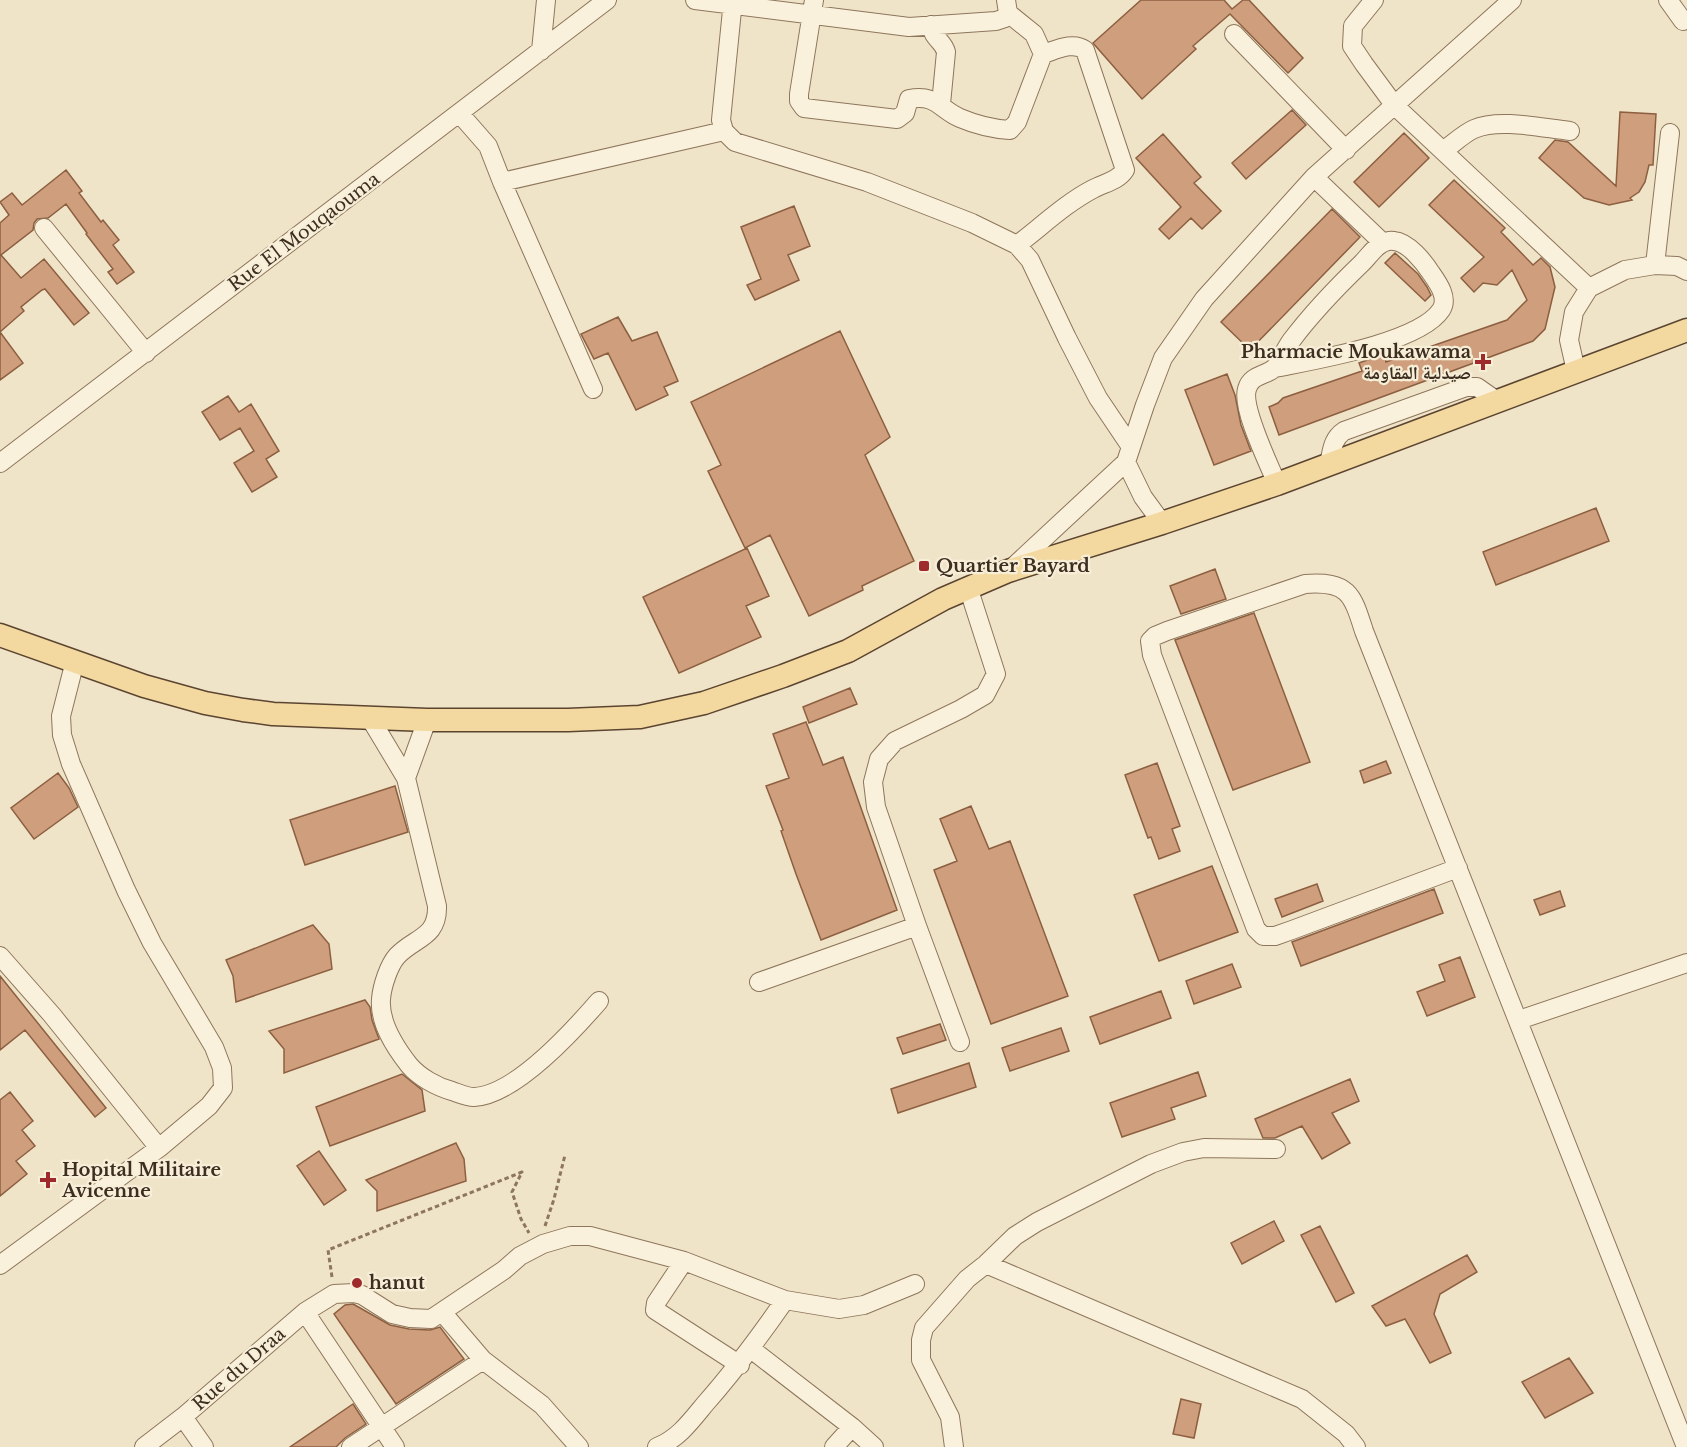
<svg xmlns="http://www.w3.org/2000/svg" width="1687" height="1447" font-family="'Libre Baskerville','Noto Naskh Arabic',serif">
<rect width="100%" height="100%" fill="#f0e4c8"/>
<path fill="#cf9f7d" stroke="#8d5f41" stroke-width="1.5" d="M1141,0H1224L1232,9L1243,0H1249L1303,58L1288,73L1230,14L1193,46L1196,49L1142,99L1093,43Z
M1292,110L1306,125L1246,179L1232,163Z
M1620,112L1656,114L1653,165H1649L1645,182L1639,192L1630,198L1632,200L1609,205L1584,198L1539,158L1555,140L1568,142L1616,186Z
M1404,133L1429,158L1379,207L1354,182Z
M1163,134L1201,177L1194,183L1221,211L1202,229L1191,218L1169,239L1159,229L1181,207L1136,158Z
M66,170L82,191L79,193L101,222L103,220L119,240L113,245L134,272L117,284L108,272L113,269L86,234L87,233L66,204L48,218L37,219L34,223L33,230L1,255L21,278L44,259L89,313L74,325L45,289L42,290L21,307L24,311L0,332L23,363L0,380V223L9,215L0,202L12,193L22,205Z
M1454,180L1505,228L1501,232L1533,265L1541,258L1550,267L1555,287L1545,329L1533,341L1279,435L1269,407L1278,403L1283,398L1362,371L1359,363L1384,354L1386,362L1507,320L1527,300L1512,270L1497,285L1483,283L1474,292L1461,278L1484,257L1429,205Z
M794,206L810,246L788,255L799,280L755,300L747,285L761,279L741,227Z
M1332,209L1360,237L1250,350L1221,322Z
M1395,253L1418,274L1427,287L1431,295L1425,301L1385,263Z
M618,317L632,341L657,332L678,381L664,387L668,395L636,410L608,353L594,359L581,334Z
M840,331L890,437L865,455L914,561L862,586L863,590L809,616L770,535L745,548L708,471L721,465L691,402Z
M1227,374L1235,395L1241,425L1251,451L1214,465L1185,390Z
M228,396L239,412L251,404L279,451L266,459L277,477L252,492L234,463L254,451L240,428L220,440L202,412Z
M1596,508L1609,541L1496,585L1483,552Z
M747,548L769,596L746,606L761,637L679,673L643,597Z
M1215,569L1226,599L1181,614L1170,586Z
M1254,613L1310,762L1233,790L1175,640Z
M850,688L857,704L809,723L803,707Z
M806,722L823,765L843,757L897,910L821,940L796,874L781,831L783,830L766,786L789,778L773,734Z
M1386,761L1391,773L1364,783L1360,771Z
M1157,763L1180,826L1172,829L1180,851L1159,859L1151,837L1148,838L1125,775Z
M58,773L69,788L78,807L34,839L11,808Z
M395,786L408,832L305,865L290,820Z
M971,806L989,849L1010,841L1068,996L991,1024L934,870L957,861L940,819Z
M1212,866L1238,932L1159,961L1134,895Z
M1317,884L1323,901L1282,917L1275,899Z
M1434,889L1443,913L1301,966L1292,942Z
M1560,891L1565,906L1540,915L1534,900Z
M313,925L329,944L332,969L236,1002L233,976L226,960Z
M1460,957L1475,997L1427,1016L1417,992L1445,981L1439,965Z
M1232,964L1241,987L1194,1004L1186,981Z
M0,976L106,1108L95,1117L25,1030L0,1050Z
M1161,991L1171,1018L1100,1044L1090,1017Z
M365,1000L370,1007L372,1020L379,1039L284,1073V1049L269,1031Z
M940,1024L946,1040L903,1054L897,1038Z
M1061,1028L1069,1051L1010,1071L1002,1048Z
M969,1063L976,1087L898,1113L891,1089Z
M1198,1072L1206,1096L1171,1108L1175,1119L1122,1137L1110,1103Z
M402,1074L422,1090L425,1111L330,1146L316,1107Z
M1350,1079L1359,1101L1332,1113L1350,1143L1322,1159L1302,1126L1275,1138H1263L1255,1119Z
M10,1092L33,1121L22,1130L35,1146L16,1161L27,1174L0,1196V1100Z
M456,1143L464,1159L466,1181L377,1211V1191L366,1180Z
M319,1151L346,1190L324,1205L297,1166Z
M1274,1221L1284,1241L1242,1264L1231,1243Z
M1320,1226L1354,1293L1336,1302L1301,1235Z
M1467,1255L1477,1272L1440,1294L1434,1314L1451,1353L1430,1363L1405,1319L1386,1326L1372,1306Z
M353,1304L390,1325L409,1329L430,1330L440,1327L464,1359L396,1404L334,1314L345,1305Z
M1569,1358L1593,1393L1545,1418L1522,1382Z
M1181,1399L1201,1404L1194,1438L1173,1434Z
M353,1404L366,1424L345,1438L336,1447H290Z"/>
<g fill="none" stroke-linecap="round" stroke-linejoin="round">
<g stroke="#8d765c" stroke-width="20">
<path id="minor" d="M695,0L909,27L996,21L1005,18L1008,13
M733,0L721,120L724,131L735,142L867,182L972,223L1017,245L1030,260L1067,338L1098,398L1131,447
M814,0L799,94V101L804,108L897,119L905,113L909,99C937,94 939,109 960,118C974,124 994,129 1010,130L1017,122L1043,54C1056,50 1073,41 1085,50L1125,170C1118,181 1104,183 1093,189C1066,203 1042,226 1017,245
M1006,0L1008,13L1034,34L1043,54
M1374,0L1353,26L1352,46L1364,64L1395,106L1589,288
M1668,0L1683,21
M931,25C933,40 943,40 946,52L941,104
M1234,34L1346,150
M541,51L546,0
M460,114L488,146L502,182L593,389
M1443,151C1453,144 1463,134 1474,129C1499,118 1542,128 1570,131
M1314,177L1382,242
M502,182L724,131
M44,228L146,353
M1655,265L1670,133
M1275,368C1314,360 1419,343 1441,310C1449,298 1438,283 1431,273C1424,262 1408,242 1394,241C1390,240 1384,242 1381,244C1374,248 1368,257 1362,263C1337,287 1312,313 1291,341C1286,348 1282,357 1277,365C1270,376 1251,373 1247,389C1241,408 1269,464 1277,484
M1576,371L1569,340L1574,312L1589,288L1625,270L1655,265L1677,266L1687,271
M1126,462L1143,497L1162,523
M0,463L607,0
M1329,464C1332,451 1332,439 1344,431L1466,387H1477L1497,401
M1011,569L1126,462L1145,405L1163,358L1204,299L1314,177L1512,0
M370,718L406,778L437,906C438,938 415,937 397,956C389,965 382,986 381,999C379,1023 395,1047 409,1065C419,1077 437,1087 452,1091C458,1093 467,1097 474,1097C515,1095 573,1031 599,1001
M406,778L427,720
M1458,868L1292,930L1275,936H1263L1256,929L1152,655L1150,641L1155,636L1167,631L1305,584C1348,581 1352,593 1364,631L1686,1447
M0,956L52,1015L159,1148
M759,982L917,926
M1519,1020L1687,963
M960,1042L917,926L876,807L873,782L879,759L895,741L961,709L985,695L996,674L968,587
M684,1261L656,1303L655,1310L740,1365
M986,1264L1302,1399L1346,1434L1356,1447
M0,1265L159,1148L209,1106L223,1088L222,1068L214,1047L152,943L126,890L71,764L62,735L61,716L75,661
M305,1312L395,1447
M442,1312L483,1360L542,1405L579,1447
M751,1349L852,1427L874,1447
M183,1417L204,1447
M144,1447L183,1417L305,1312L334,1294L354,1293L362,1295L392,1314L410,1318L431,1319L504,1270L520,1256L543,1244L570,1236H590L684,1261L785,1300L839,1309L864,1305L915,1284
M351,1447L483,1360
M657,1447C678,1439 691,1421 705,1404C734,1371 760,1336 785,1300
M834,1447L852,1427
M954,1447L950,1417L921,1360V1340L924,1328L967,1279L986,1264L1015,1236L1037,1222L1151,1164L1183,1152L1204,1148L1276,1149"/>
</g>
<g stroke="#5b4430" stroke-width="25">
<path id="major" d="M0,635L144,686L205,703L243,710L273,714L427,720H568L640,717L704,703L783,676L848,651L943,599L1008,571L1162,523L1277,484L1687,330"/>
</g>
<path stroke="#8d765c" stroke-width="3" stroke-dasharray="4.5 3" stroke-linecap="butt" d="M545,1226L554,1199L565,1155
M332,1277L328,1250L522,1172L512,1192L521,1219L529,1233"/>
<use href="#minor" stroke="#faf1dc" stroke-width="18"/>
<use href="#major" stroke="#f3d9a0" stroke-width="22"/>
</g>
<g fill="#9e2a2b" stroke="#f7eed8" stroke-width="2">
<path d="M1480 353h6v6h6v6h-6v6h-6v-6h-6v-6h6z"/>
<rect x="918" y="560" width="12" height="12" rx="3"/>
<path d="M45 1171h6v6h6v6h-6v6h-6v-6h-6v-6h6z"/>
<circle cx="357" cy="1283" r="6"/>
</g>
<g text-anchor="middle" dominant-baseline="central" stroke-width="4.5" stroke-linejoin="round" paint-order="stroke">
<g font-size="18" fill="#3d2e20" stroke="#f7eed8">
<text transform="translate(304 232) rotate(-37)">Rue El Mouqaouma</text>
<text transform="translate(239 1369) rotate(-41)">Rue du Draa</text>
</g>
<g font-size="18" font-weight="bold" fill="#3d2e20" stroke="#f7eed8" text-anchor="start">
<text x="1471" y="352" text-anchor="end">Pharmacie Moukawama<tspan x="1471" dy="21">صيدلية المقاومة</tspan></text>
<text x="936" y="566">Quartier Bayard</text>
<text x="62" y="1170">Hopital Militaire<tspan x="62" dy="21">Avicenne</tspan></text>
<text x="369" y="1283">hanut</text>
</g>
</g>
</svg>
